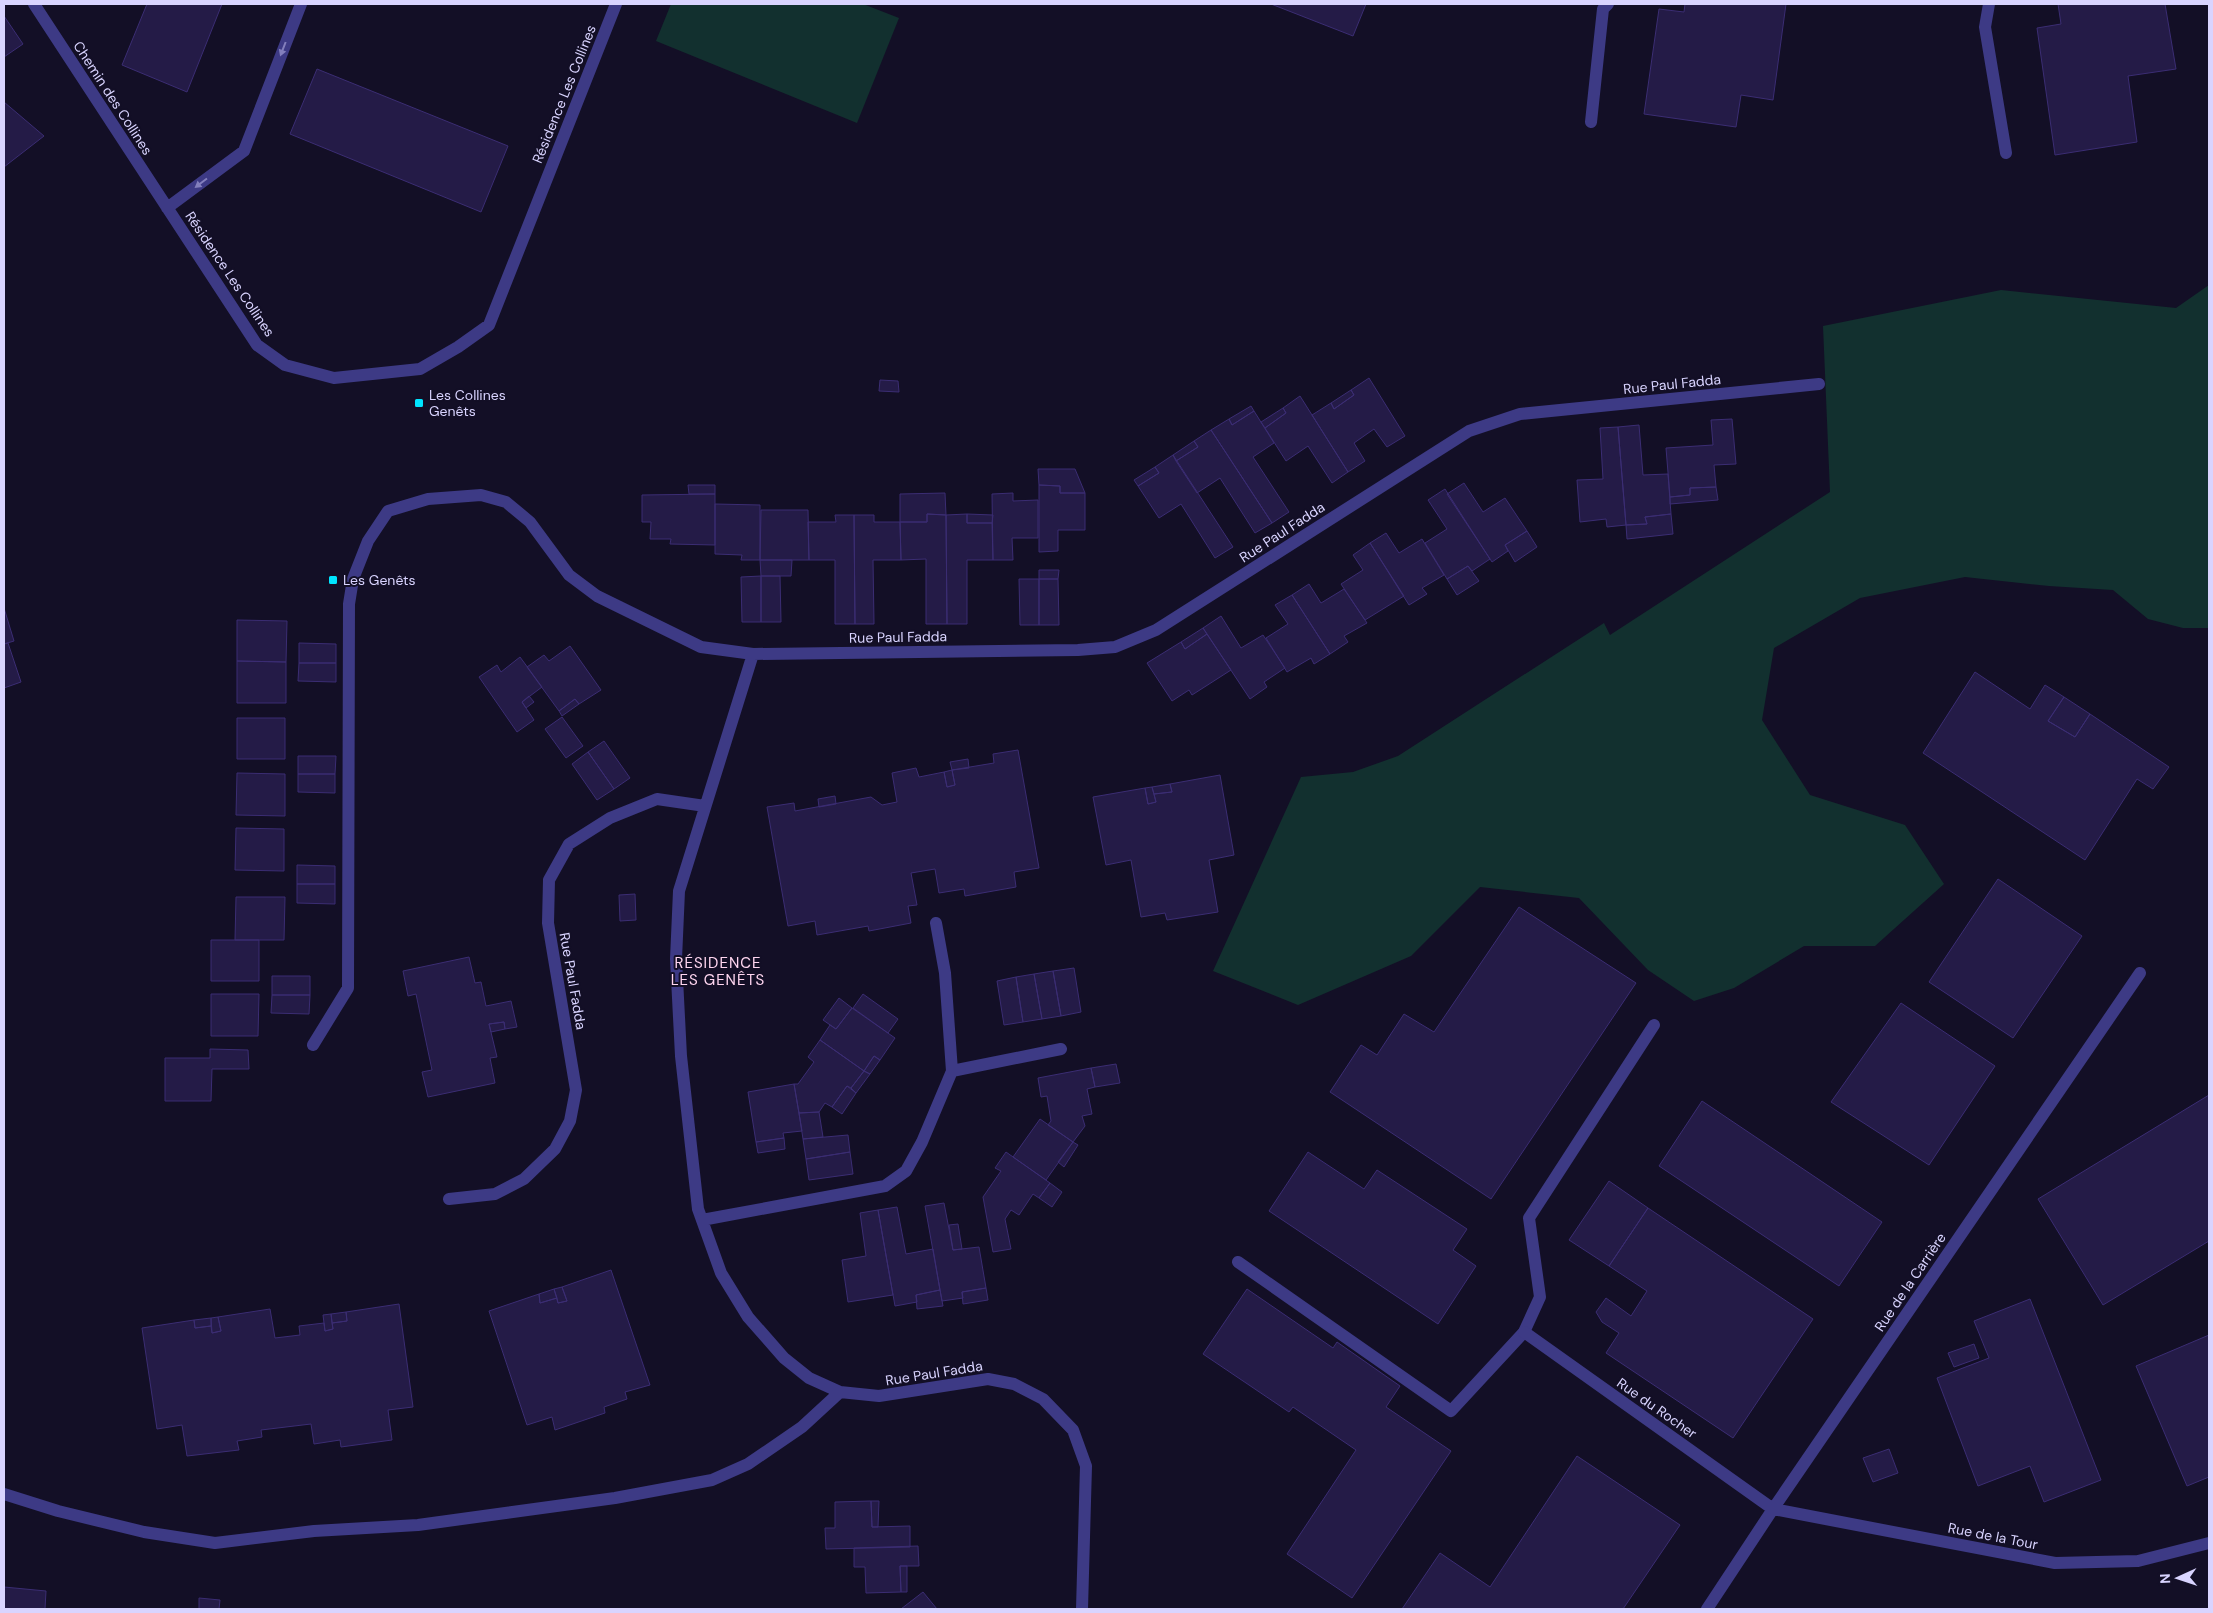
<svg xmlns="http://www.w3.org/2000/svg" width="2213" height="1613" font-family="'DM Sans',sans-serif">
<rect width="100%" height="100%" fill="#130f26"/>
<path fill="#12302f" d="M671,4H863L899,18L857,123L656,41Z
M2209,285V628H2183L2148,619L2113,590L2049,586L1965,577L1860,598L1774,648L1762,720L1810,795L1905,825L1944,884L1875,946H1804L1734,988L1694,1001L1648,970L1579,898L1480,887L1411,956L1298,1005L1213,971L1301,777L1353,772L1398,756L1604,623L1610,635L1830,492L1823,326L2001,290L2176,308Z"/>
<path fill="#241b47" stroke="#3b2d73" d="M147,4H222L187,92L122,65Z
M1271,4H1366L1353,36Z
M1685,4H1786L1773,100L1741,95L1736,127L1644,114L1659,9L1684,12Z
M2058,4H2165L2176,69L2128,76L2137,142L2055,155L2037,28L2061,24Z
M4,16L23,44L4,57Z
M317,69L508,146L481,212L290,134Z
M4,102L44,136L4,167Z
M1369,378L1405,436L1387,447L1374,429L1354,443L1365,461L1348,472L1312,415L1331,403L1334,409L1354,395L1351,390Z
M880,380L898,381L899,392L879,391Z
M1351,390L1354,395L1334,409L1331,403Z
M1300,396L1348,472L1332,483L1308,446L1286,461L1265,428L1286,413L1283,408Z
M1251,406L1254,411L1232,425L1229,419Z
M1283,408L1286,413L1265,428L1261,422Z
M1254,411L1274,443L1253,457L1289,512L1272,523L1211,430L1229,419L1232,425Z
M1732,419L1736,464L1714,465L1716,487L1690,488V495L1670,497L1666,448L1713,445L1711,420Z
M1639,425L1643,475L1668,474L1671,514L1645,517L1647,524L1626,525L1618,427Z
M1618,427L1626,525L1607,527L1606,519L1580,522L1577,480L1603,479L1600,428Z
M1211,430L1272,523L1255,533L1220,478L1197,493L1176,461L1198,447L1194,441Z
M1194,441L1198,447L1176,461L1173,455Z
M1173,455L1233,547L1215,558L1181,504L1159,518L1138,486L1159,473L1155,467Z
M1155,467L1159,473L1138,486L1134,480Z
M1038,469H1075L1085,493H1060V486L1039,485Z
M1464,483L1483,512L1505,498L1527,531L1505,545L1508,551L1492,562L1447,494Z
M688,485H715V494H689Z
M1039,485L1060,486V493H1085V530H1058V551L1039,552Z
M1716,487L1718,500L1670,504V497L1690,495V488Z
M1445,489L1490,559L1472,571L1468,566L1447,579L1425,543L1447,529L1428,500Z
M945,493L946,515L927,514V522H900V494Z
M1013,493V501L1038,500V538H1012L1013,560H993L992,494Z
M715,494V545L670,544L671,539H650L651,522H642V495Z
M715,504L760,505V560H741L742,555L715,554Z
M761,510H808L809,560H760Z
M927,514L946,515L947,624H926V559L901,560L900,522H927Z
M967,514L993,515L992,523H967Z
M967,514V523H992L993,560H967V624H947L946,515Z
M1671,514L1673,534L1627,539L1626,525L1647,524L1645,517Z
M835,515H854L855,624H835V560H809L808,522H836Z
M854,515H874V522H900L901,560H873L874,624H855Z
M1527,531L1537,547L1515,562L1505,545Z
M1386,533L1399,553L1422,539L1444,575L1422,588L1427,594L1409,605L1370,543Z
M1370,543L1404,596L1365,620L1341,584L1363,570L1353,555Z
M760,560H792L791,576H761Z
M1468,566L1479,581L1457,595L1447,579Z
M1039,570H1059L1058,579H1039Z
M761,576H780L781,622H761Z
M761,576V622H742L741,577Z
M1019,579H1039V625H1020Z
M1039,579H1058L1059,625H1039Z
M1309,584L1321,603L1344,589L1367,623L1344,636L1348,642L1330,654L1292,595Z
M1292,595L1330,654L1314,664L1311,658L1287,672L1266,638L1288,624L1275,605Z
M4,608L14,641L4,644Z
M1221,616L1241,648L1263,635L1285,668L1264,682L1267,687L1250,699L1203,628Z
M237,620L287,621L286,662L237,661Z
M1203,628L1207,634L1185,649L1181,642Z
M1207,634L1231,670L1192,695L1189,690L1172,701L1147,663L1181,642L1185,649Z
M8,643L21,682L4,688V644Z
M299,643L336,644V663H299Z
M570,646L601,690L579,704L575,699L559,711L527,667L544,655L549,661Z
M520,657L542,687L522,702L534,720L517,732L479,677L497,665L501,672Z
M237,661L286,662V703H237Z
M299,663H336V682L298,681Z
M1975,672L2030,709L2045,685L2064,697L2048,721L2075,737L2090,714L2169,767L2153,789L2137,779L2085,860L1923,753Z
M529,696L534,702L526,708L522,702Z
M2064,697L2090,714L2075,737L2048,721Z
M575,699L579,704L562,716L559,711Z
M562,717L583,746L566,758L545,729Z
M237,718H285V759H237Z
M604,741L630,778L614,789L588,752Z
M1018,750L1039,868L1014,872L1016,887L965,896L964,889L939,893L935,869L911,873L917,905L908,906L911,923L869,931L868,926L817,935L815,921L788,926L767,807L794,803L795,811L871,797L882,805L897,802L892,773L916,768L919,777L944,772L947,787L955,785L952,770L994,763L993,754Z
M588,752L614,789L597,800L572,764Z
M298,756H336L335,774H298Z
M968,759L969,768L952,770L950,762Z
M952,770L955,785L947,787L944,772Z
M237,773L285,774V816L236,815Z
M298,774H335V793L298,792Z
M1220,775L1234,855L1209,860L1218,912L1167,920L1165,913L1141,917L1131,860L1106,865L1093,797L1145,788L1148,804L1156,802L1154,794L1172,792L1170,784Z
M1170,784L1172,792L1154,794L1152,787Z
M1152,787L1156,802L1148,804L1145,788Z
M835,796L836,804L819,807L818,799Z
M236,828L284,829V871L235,870Z
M297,865L335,866V884H297Z
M1998,879L2082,936L2013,1038L1929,982Z
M297,884H335V904L297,903Z
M635,894L636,920L620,921L619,895Z
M236,897H285L284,940H235Z
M1519,907L1636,983L1491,1199L1330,1092L1361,1045L1377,1055L1404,1014L1434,1032Z
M211,940H259V981H211Z
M469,957L475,983L481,982L486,1006L511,1001L517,1027L505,1029L504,1022L489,1024L497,1057L490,1058L495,1083L428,1097L422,1072L432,1070L416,994L408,996L403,971Z
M1074,968L1081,1012L1061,1016L1053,971Z
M1053,971L1061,1016L1042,1019L1034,974Z
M1034,974L1042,1019L1023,1022L1016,977Z
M272,976H310V995H272Z
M1016,977L1023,1022L1004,1025L997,981Z
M211,994H259L258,1036H211Z
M863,994L898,1019L888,1033L853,1008Z
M272,995H310L309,1014L271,1013Z
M839,998L852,1008L836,1029L823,1020Z
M1901,1003L1995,1066L1929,1165L1831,1102Z
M852,1008L895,1038L880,1060L874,1056L864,1071L820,1040L830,1025L836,1029Z
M504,1022L505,1029L491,1032L489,1024Z
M820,1040L864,1071L851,1088L847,1086L832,1107L825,1103L819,1112L799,1113L794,1084H798L814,1062L808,1057Z
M210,1049L248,1050L249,1069H212L211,1101H165V1058H210Z
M874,1056L880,1060L870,1074L864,1071Z
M1116,1064L1120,1083L1095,1087L1091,1068Z
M1091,1068L1095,1087L1087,1089L1092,1114L1082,1116L1085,1126L1073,1142L1048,1125L1051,1121L1047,1096L1041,1097L1038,1078Z
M864,1071L870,1074L856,1093L851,1088Z
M794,1084L802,1131L783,1133L784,1138L756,1142L748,1092Z
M847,1086L856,1093L842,1114L832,1107Z
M2209,1095V1241L2103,1305L2038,1199Z
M1702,1101L1882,1222L1839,1286L1659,1166Z
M819,1112L823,1137L803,1139L799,1113Z
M1040,1119L1073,1142L1046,1180L1013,1157Z
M848,1135L850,1152L806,1159L803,1139Z
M784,1138L785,1149L758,1153L756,1142Z
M1073,1142L1078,1145L1064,1167L1058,1162Z
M850,1152L853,1174L809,1180L806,1159Z
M1006,1152L1050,1183L1039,1198L1033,1194L1019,1215L1011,1210L1005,1219L1011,1249L993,1252L983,1197L1001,1171L995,1168Z
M1308,1152L1364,1189L1377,1170L1467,1229L1453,1250L1476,1266L1438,1324L1269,1211Z
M1609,1181L1648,1208L1609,1266L1569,1240Z
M1050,1183L1062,1192L1052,1207L1039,1198Z
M944,1203L953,1250L979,1247L986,1288L962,1292L963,1298L942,1301L925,1206Z
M897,1207L906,1254L933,1249L940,1290L916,1295L917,1302L895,1306L878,1210Z
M1648,1208L1813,1319L1733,1438L1606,1353L1619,1333L1602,1322L1596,1312L1606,1298L1631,1316L1647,1291L1609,1266Z
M878,1210L893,1295L848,1302L842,1260L866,1256L860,1213Z
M958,1224L962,1249L953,1250L949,1225Z
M611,1270L650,1385L625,1392L627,1399L604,1407L605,1413L555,1430L552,1417L527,1425L489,1311L539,1294L540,1303L557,1298L558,1303L567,1301L562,1287Z
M562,1287L567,1301L558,1303L554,1289Z
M986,1288L988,1300L963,1304L962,1292Z
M554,1289L557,1298L540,1303L539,1294Z
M1247,1289L1333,1348L1337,1342L1400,1386L1386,1407L1451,1451L1352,1598L1287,1554L1356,1450L1293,1407L1289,1412L1203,1354Z
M940,1290L943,1306L917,1309L916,1295Z
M2030,1299L2101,1480L2044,1502L2030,1466L1978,1486L1937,1378L1989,1358L1974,1321Z
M399,1304L413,1407L388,1410L392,1440L341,1447L340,1440L314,1444L311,1424L261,1430L262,1437L237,1441L239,1450L187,1456L182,1425L157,1429L142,1328L194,1320L195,1328L211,1326L212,1333L221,1331L218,1317L270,1309L275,1338L300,1335L299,1326L324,1323L325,1331L333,1329L332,1323L347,1321L346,1312Z
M346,1312L347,1321L332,1323L331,1314Z
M331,1314L333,1329L325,1331L323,1315Z
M218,1317L221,1331L212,1333L211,1318Z
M211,1318V1326L195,1328L194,1320Z
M2209,1335V1477L2187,1486L2136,1366Z
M1974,1344L1979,1358L1954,1367L1948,1353Z
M1889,1449L1898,1473L1873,1482L1863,1458Z
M1577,1456L1680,1525L1623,1609H1402L1440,1553L1490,1587Z
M871,1501H879L878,1527H872Z
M871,1501L872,1527L910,1526V1547L826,1549L825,1528H835V1502Z
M918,1546L919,1566H900L901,1592L866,1593L865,1567H854V1548Z
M900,1566H907V1592H901Z
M4,1587L46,1591L45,1609H4Z
M923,1592L937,1609H901Z
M199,1598L220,1600L219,1609H199Z"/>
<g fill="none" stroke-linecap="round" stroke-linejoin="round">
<path stroke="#3d3a85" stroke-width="12" d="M1989,4L1985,27L2006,153
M1591,122L1603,9L1608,4
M1238,1262L1451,1411L1524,1332L1540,1297L1529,1218L1654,1025"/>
<path stroke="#3d3a85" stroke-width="12" d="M34,4L257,345L285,365L334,378L420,369L458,347L489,325L616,4
M167,208L244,151L301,4
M753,654L679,891L676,959L681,1056L698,1209L721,1273L748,1317L784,1358L809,1378L840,1392L879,1396L988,1379L1014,1384L1043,1399L1073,1430L1086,1466L1082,1609
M936,923L945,973L952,1071
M313,1045L348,988L349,604L353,579L368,541L388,511L428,499L481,495L506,502L530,522L569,575L597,596L701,647L753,654L1078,650L1115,647L1156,630L1469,431L1520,414L1819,384
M449,1199L495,1194L524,1179L555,1149L570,1121L576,1090L548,923L549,880L569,844L610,818L657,799L705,806
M702,1220L885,1186L906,1171L922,1142L952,1071L1061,1049
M1524,1332L1773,1509L2055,1563L2138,1561L2209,1543
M4,1494L58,1511L144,1532L215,1543L314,1531L418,1525L615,1498L712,1480L748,1464L802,1427L840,1392
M1707,1609L1773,1509L2140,973"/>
</g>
<defs><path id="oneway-solid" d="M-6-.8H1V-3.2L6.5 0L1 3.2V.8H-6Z" transform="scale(1.25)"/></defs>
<g fill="#837fbc">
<use href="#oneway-solid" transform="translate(283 49) rotate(111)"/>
<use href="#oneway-solid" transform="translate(201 183) rotate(143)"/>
</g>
<g fill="#00e5ff" stroke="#130f26" stroke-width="2">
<rect x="414" y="398" width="10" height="10" rx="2.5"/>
<rect x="328" y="575" width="10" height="10" rx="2.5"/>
</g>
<g text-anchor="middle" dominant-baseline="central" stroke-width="4" stroke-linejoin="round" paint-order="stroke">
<g font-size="14" fill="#d9d4ff" stroke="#130f26">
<text transform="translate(564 94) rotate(-68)">Résidence Les Collines</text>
<text transform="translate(113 98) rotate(57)">Chemin des Collines</text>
<text transform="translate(230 274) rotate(56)">Résidence Les Collines</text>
<text transform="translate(1672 384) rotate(-6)">Rue Paul Fadda</text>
<text transform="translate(1282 532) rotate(-33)">Rue Paul Fadda</text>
<text transform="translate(898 637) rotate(-1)">Rue Paul Fadda</text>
<text transform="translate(573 981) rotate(80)">Rue Paul Fadda</text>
<text transform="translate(1910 1282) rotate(-56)">Rue de la Carrière</text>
<text transform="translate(934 1373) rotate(-9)">Rue Paul Fadda</text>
<text transform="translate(1657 1408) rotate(35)">Rue du Rocher</text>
<text transform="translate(1993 1536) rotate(11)">Rue de la Tour</text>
</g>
<g font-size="14" fill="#d9d4ff" stroke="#130f26" text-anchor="start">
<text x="429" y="395">Les Collines<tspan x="429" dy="16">Genêts</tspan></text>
<text x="343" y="580">Les Genêts</text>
</g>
<g font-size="15" letter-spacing="1" fill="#ffd6f0" stroke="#130f26">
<text x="718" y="963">RÉSIDENCE<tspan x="718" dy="17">LES GENÊTS</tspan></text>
</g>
</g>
<rect width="2213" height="1613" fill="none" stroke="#d9d4ff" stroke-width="10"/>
<g transform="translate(2178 1578) rotate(267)" stroke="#130f26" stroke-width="4" paint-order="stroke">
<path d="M0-4L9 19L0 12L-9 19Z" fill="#d9d4ff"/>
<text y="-8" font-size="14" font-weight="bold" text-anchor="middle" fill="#d9d4ff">N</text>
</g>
</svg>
